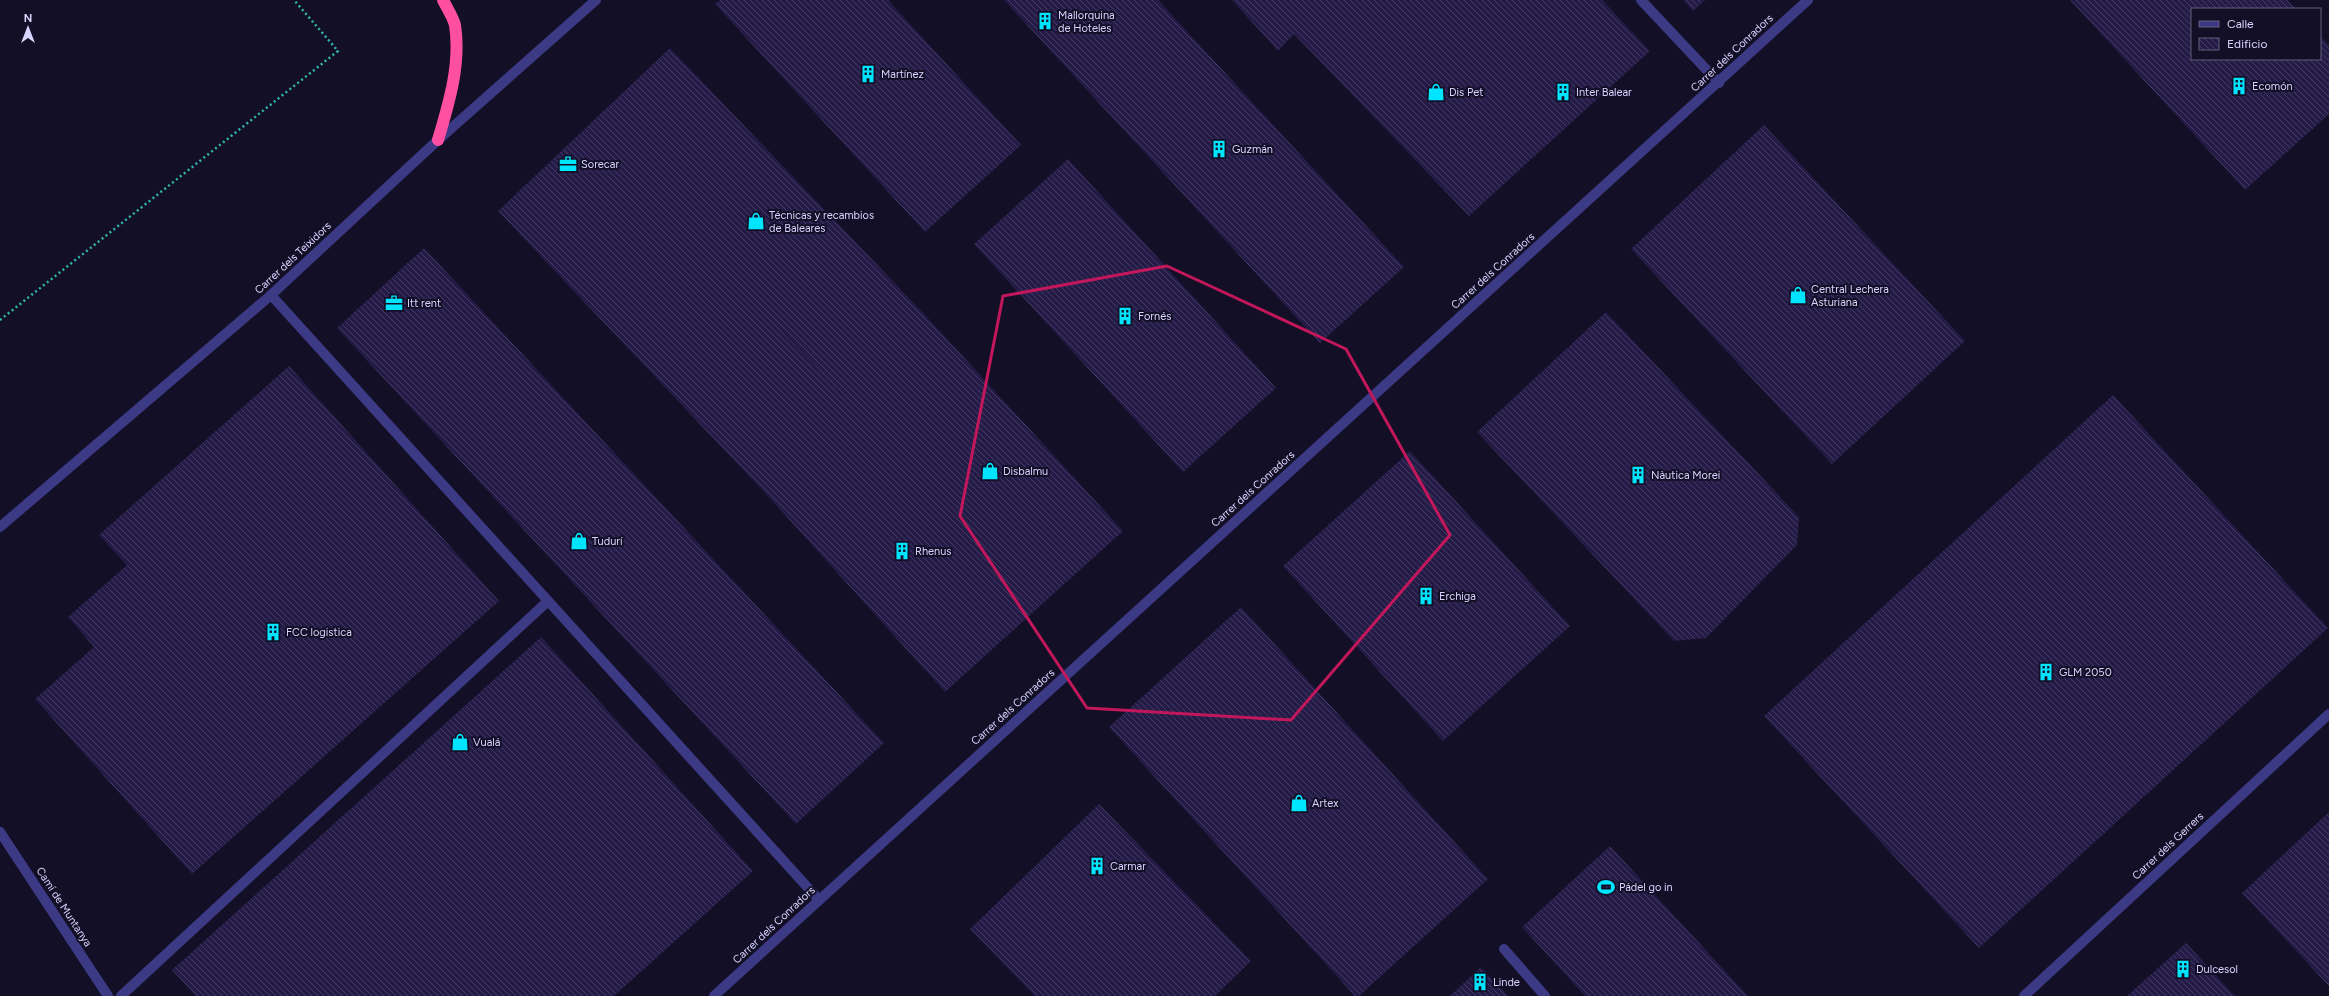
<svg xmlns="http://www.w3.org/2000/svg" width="2329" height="996" font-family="Figtree,sans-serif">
<defs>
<pattern id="building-back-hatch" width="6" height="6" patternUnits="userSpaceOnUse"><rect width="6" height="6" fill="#241b47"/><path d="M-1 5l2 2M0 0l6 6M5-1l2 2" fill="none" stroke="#433b63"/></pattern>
</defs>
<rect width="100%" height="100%" fill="#130f26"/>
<path fill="url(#building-back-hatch)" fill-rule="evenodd" d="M720,0H888L1021,145L925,232L715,4Z
M1004,0H1158L1404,267L1320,343Z
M1232,0H1602L1650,51L1469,216L1294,34L1278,51Z
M1683,0H1705L1693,11Z
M2070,0H2287L2296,9H2192V59H2320V36L2329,45V114L2245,190Z
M670,48L925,315L1123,531L945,692L767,495L498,211ZM780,328L842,394L849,401L780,329Z
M1764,125L1965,341L1832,464L1631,249Z
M1068,159L1276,388L1183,472L974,244Z
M424,248L884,743L796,824L337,328Z
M1606,312L1799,517L1797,545L1706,638L1674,641L1477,432Z
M289,366L499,601L192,874L35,699L94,647L68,617L127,565L99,535Z
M2113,395L2328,628L1979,948L1764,716Z
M1410,451L1570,626L1443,741L1283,566Z
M1241,607L1488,879L1359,996H1355L1109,727Z
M541,637L753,871L614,996H196L172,970Z
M1099,804L1251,961L1215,996H1035L970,929Z
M2329,812V986L2242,893Z
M1610,846L1748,996H1585L1522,927Z
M2186,943L2235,996H2127Z
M1481,967L1508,996H1450Z"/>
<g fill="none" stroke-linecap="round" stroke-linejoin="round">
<path stroke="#2fb8b0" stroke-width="2.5" stroke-dasharray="2 3" stroke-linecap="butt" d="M0,320L338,51L294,0"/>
<path stroke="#3d3a85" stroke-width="10" d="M1641,0L1719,83
M271,295L819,900
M1504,949L1545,996
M121,996L548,601"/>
<path stroke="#3d3a85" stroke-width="10" d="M0,527L271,295L438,140L596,0
M0,832L108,996
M714,996L1808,0
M2024,996L2329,714"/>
<path stroke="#ff4fa3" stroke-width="12" d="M438,140C449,103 461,64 455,25C453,17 447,8 443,0"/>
</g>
<path fill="none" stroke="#c2185b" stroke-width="3" stroke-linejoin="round" d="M1167,266L1346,349L1450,535L1291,720L1087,708L960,516L1003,296Z"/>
<defs>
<g id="building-bare" transform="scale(1.38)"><path d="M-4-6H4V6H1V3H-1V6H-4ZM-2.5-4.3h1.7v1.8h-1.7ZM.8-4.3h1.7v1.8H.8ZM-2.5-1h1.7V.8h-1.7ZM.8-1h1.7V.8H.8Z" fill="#00e5ff" stroke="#130f26" stroke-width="2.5" paint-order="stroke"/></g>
<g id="shop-bare" transform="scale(1.38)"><path d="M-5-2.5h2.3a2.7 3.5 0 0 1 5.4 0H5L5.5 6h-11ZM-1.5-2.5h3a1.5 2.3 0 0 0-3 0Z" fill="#00e5ff" stroke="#130f26" stroke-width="2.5" paint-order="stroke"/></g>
<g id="office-bare" transform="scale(1.38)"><path d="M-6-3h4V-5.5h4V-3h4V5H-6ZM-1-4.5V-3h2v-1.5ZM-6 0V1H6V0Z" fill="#00e5ff" stroke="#130f26" stroke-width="2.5" paint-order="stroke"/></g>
<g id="stadium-bare" transform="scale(1.38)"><path d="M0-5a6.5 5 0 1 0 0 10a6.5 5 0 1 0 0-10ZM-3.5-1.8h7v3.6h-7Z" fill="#00e5ff" stroke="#130f26" stroke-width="2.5" paint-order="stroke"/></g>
</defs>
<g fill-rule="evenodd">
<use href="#building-bare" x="1045" y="21"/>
<use href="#building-bare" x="868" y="74"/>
<use href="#building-bare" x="2239" y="86"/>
<use href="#shop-bare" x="1436" y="92"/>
<use href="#building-bare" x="1563" y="92"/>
<use href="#building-bare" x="1219" y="149"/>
<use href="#office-bare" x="568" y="164"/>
<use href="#shop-bare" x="756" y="221"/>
<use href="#shop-bare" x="1798" y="295"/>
<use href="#office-bare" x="394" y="303"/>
<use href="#building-bare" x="1125" y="316"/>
<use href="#shop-bare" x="990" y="471"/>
<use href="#building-bare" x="1638" y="475"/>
<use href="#shop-bare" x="579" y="541"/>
<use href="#building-bare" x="902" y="551"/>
<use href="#building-bare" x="1426" y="596"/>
<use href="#building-bare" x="273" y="632"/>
<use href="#building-bare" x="2046" y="672"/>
<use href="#shop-bare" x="460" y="742"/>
<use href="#shop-bare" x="1299" y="803"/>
<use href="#building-bare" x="1097" y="866"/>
<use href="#stadium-bare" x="1606" y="887"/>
<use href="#building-bare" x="2183" y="969"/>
<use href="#building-bare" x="1480" y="982"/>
</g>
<g text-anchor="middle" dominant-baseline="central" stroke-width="4" stroke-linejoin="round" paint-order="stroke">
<g font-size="11" fill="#d9d4ff" stroke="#130f26" text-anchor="start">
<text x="1058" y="15">Mallorquina<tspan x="1058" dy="13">de Hoteles</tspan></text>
<text x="881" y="74">Martínez</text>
<text x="2252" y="86">Ecomón</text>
<text x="1449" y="92">Dis Pet</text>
<text x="1576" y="92">Inter Balear</text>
<text x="1232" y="149">Guzmán</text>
<text x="581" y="164">Sorecar</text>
<text x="769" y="215">Técnicas y recambios<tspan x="769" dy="13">de Baleares</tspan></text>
<text x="1811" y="289">Central Lechera<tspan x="1811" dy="13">Asturiana</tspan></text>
<text x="407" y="303">Itt rent</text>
<text x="1138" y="316">Fornés</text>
<text x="1003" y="471">Disbalmu</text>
<text x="1651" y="475">Nàutica Morei</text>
<text x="592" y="541">Tudurí</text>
<text x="915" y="551">Rhenus</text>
<text x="1439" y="596">Erchiga</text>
<text x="286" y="632">FCC logistica</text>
<text x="2059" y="672">GLM 2050</text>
<text x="473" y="742">Vualá</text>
<text x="1312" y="803">Artex</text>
<text x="1110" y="866">Carmar</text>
<text x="1619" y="887">Pádel go in</text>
<text x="2196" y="969">Dulcesol</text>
<text x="1493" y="982">Linde</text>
</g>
<g font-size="11" fill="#d9d4ff" stroke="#130f26">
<text transform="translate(1732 53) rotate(-43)">Carrer dels Conradors</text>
<text transform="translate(293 258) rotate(-43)">Carrer dels Teixidors</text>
<text transform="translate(1493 271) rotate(-42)">Carrer dels Conradors</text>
<text transform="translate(1253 489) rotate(-42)">Carrer dels Conradors</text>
<text transform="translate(1013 707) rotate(-42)">Carrer dels Conradors</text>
<text transform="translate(2168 846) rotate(-43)">Carrer dels Gerrers</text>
<text transform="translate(64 907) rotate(57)">Camí de Muntanya</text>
<text transform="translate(774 925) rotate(-43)">Carrer dels Conradors</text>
</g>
</g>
<rect x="2191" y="8" width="130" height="52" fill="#130f26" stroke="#625e7d"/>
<rect x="2199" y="21" width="20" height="6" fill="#3d3a85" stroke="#625e7d"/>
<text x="2227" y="28" font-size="12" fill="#d9d4ff">Calle</text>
<rect x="2199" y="38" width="20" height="12" fill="url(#building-back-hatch)" stroke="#625e7d"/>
<text x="2227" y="48" font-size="12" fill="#d9d4ff">Edificio</text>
<g transform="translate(28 28)" stroke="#130f26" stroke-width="3" paint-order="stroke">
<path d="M0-3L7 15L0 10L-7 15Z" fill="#d9d4ff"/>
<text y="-6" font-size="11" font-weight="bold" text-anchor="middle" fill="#d9d4ff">N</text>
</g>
</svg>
